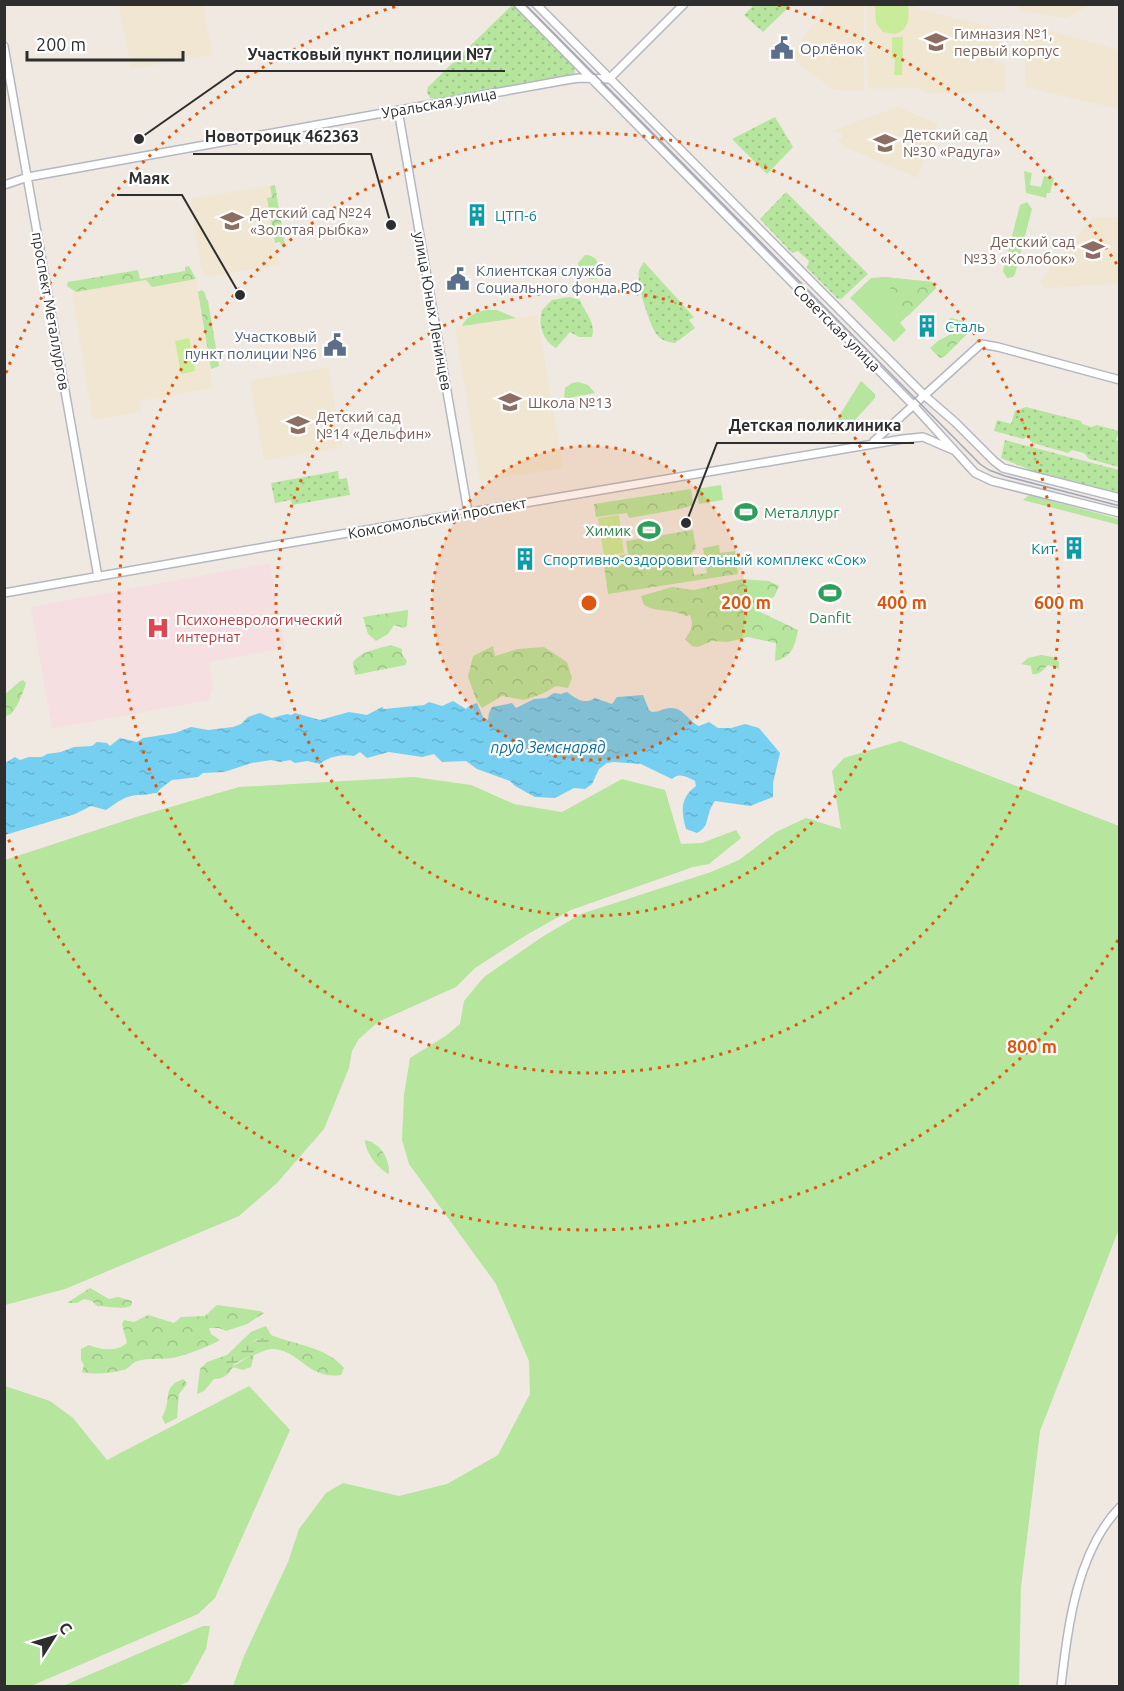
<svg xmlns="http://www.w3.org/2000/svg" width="1124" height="1691" font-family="Ubuntu,sans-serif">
<defs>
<pattern id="forest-crowns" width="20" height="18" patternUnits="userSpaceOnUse" patternTransform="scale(1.5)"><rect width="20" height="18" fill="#b6e59e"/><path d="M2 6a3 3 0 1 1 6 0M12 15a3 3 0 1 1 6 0" fill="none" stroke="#9dc588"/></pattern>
<pattern id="wetland-marsh" width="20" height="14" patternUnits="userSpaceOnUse" patternTransform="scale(1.5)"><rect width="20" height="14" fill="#b6e59e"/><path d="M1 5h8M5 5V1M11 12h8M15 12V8" fill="none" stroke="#9dc588"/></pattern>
<pattern id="park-dots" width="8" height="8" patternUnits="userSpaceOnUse" patternTransform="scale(1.5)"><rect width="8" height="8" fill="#b6e59e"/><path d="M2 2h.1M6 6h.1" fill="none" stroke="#9dc588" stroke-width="1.8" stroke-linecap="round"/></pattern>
<pattern id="water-ripples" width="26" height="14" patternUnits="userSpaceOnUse" patternTransform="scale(1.5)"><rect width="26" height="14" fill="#75cff0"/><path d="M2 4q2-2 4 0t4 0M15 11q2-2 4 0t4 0" fill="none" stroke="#66b2ce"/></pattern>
</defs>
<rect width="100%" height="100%" fill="#efe9e1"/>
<path fill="#f0e6d1" d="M119,5H203L212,55L131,69Z
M826,5H864V90H834L790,57Z
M867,5H918V9L1004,30V54H994V63H1005V92L930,94L917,88L868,89Z
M1019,5V4L1090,5L1067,18L1019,11Z
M1025,24L1119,50V109L1026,87L1023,34Z
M898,107L938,124L917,178L843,146L837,140L843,138L840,131L834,133L833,130Z
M270,186L272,197L267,198L279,265L206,277L202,270L190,199Z
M1093,217H1119V284L1044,288L1040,282Z
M196,279L211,369L209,370L213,388L140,401L141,412L93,420L72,293L147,280L152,287Z
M537,315L563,468L480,481L455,327Z
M328,367L342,447L264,460L250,381Z"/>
<path fill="#f5dfe0" d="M270,563L285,648L209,662L213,687L209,700L52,729L31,607Z"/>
<path fill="#b6e59e" d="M1024,171L1032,173L1030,185L1041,187L1044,176L1054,178L1050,193H1047L1046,198L1026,193Z
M1027,202L1032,209L1015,274L1013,277L1007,278L1003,271L1020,205Z
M585,255C599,255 601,268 597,279C586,281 578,273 578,263Z
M884,277L932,282L936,288L900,323L906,330L894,342L850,298L871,278Z
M488,310H497L516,318L462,326C467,315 477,312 488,310Z
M861,381L875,394V398L845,431L832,434L829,432Z
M578,382L588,385L595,393L564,399L565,388L572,383Z
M1029,495L1119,519V525L1023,500Z
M900,741L1119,826V1229L1040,1431L1021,1587L1019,1686H233L244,1656L288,1562L299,1529L326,1493L343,1483L399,1496L447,1484L498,1455L530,1394L529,1361L496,1284L409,1164L402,1140L404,1095L410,1058L447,1035L460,1024L464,1001L484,977L542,937L581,914L711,872L739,860L776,832L806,818L841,829L832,771L844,758Z
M414,777L471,785L514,804L562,812L622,779L665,790L681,844L702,843L736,830L741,838L709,864L693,867L571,910L528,934L475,968L456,987L378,1022L359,1039L352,1051L349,1068L324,1129L277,1183L239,1216L65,1289L5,1305V860L136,817L239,787Z
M5,1386L50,1401L73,1418L107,1460L249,1386L290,1430L215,1598L198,1614L31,1686H5Z
M203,1626H210L206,1649L188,1682L178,1686H63Z"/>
<path fill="url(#forest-crowns)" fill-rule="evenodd" d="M275,185L285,246L282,247L280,242L275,243L267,198L272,197L270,186Z
M189,266L196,279L152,287L146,280L76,292L67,286L68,282L138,270L140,279L185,271V267Z
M884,277L932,282L936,288L908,316L901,305L904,300C897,294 892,289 885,284Z
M202,290L205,293L206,298L208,301L219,366L211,369L198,292Z
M951,318L966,322L970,331L944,357L940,358L930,348L938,341L949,335L950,331L945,323Z
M721,485L723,500L699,504L696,489Z
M691,489L693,505L680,509L629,518L627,513L596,517L594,504Z
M693,530L696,549L691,553L694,575L707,573L703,548L719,545L720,553L735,551L738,574L608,594L603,558L628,554L626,541Z
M742,579L769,581L779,586L774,597L758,603V611L798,630C795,646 792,657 775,661L776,643L748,637L728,642L712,641L698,647L692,646L685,639C691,630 694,626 690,615L686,616C670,608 657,613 644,605L641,596L672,587L694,590Z
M408,610L407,626L404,628L394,625L388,634L376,641L368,634L363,617Z
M391,645L402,649V654L407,661L405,665L355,675L353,662C362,651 377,649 391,645Z
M493,646L495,656L518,649L544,647L567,662L572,678L568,688L556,686L542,694L524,700L502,696L482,708L476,699L468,677L473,656Z
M1041,655L1053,657L1059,662V669L1048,665C1042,670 1041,675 1032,674L1031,666L1021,664L1028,658Z
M23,680L26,683C23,693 18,706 11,714L6,716L5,694C12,690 15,683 23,680Z
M365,1140C380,1143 390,1158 389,1174C378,1169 365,1152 365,1140Z
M90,1288L109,1299L118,1297L132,1301L131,1306C119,1310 110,1306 97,1306L92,1301L84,1299L77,1303H67Z
M217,1305L260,1311L264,1313L247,1324L226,1331L219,1328H209L211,1334L220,1340C210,1346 184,1356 172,1358C160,1360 147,1357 135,1362C131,1364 128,1369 124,1370C111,1373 94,1375 82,1372L84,1365L81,1360V1349L89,1345C101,1350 116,1352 127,1343L122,1324L124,1320L134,1322L148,1315L174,1323L181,1317L205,1316Z
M266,1326L271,1335C295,1345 327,1347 344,1368L341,1375C308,1380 299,1349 272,1349C267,1349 259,1353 254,1355L251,1367L243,1370L233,1367C228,1375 224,1379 214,1379L204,1391L197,1394L200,1369L207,1362L227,1355L251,1332ZM257,1339L271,1343C257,1349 248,1359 235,1365L224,1362Z
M184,1379L187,1384L179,1394L177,1418L165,1424L162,1417C173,1401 160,1386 184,1379Z"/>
<path fill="url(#wetland-marsh)" d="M267,1337L271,1343C254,1351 243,1363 224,1367V1362C239,1353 250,1340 267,1337Z"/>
<path fill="url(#park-dots)" d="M512,5L517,6L574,66L575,74L441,99L430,98L427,92L428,87Z
M754,5V4L791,5L763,32L744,15Z
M775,117L793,147L767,174L732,139Z
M786,192L868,274L841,299H838L807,268L809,261L798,251L792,253L760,219Z
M644,262L694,317L689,320L695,328L675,343C668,342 663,341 658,336C650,328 636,282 639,271C640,268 642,265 644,262Z
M569,297L580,300C585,314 596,321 592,337H579L570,332L556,348C542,340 538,325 542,310L552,300Z
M1026,407L1081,421L1082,424L1091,427L1097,425L1119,431L1116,440L1119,441V467L1089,459L1084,453L1072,450L1068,453L1033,443L1027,437L1023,439L994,431L997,420L1011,424L1015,411Z
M1005,440L1119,470V496L1028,472V469L1001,458Z
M338,471L339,479L347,478L350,495L292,505L291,500L275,503L271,483Z"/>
<path fill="#c9ec9a" d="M875,5H908C909,18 910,28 896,34L883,32L876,23Z
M892,37H903L902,75H894L895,59L892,58Z
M189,338L195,371L181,374L175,341Z
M619,515L624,553L604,556L598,518Z"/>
<path fill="url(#water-ripples)" d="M567,692C577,699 583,705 595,698L612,704L617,697L643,695L649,710L652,712C660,712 663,708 671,708C684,708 689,722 699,726L709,722L718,728H731L745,724L759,728L780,753L773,783V797L750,806L715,801C713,804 711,807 710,810C706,821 708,827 697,833L686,829C681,811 680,798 696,786L695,781C687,777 679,772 672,779L641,764L614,762L607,763L599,769L592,784L585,789L574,788L555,798L535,797L515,786L510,781L477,769L466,761L442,762L434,754L422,757L389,752L367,758L360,752L354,756C342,754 330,756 320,764L307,761L295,763L290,760L280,762L271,760L252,763L224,772L203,773L198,777L172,780L160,789L157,793C151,793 147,795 142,795C127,794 119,801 106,810L91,806L75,814L5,835V763L15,757L20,760L29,757H42L47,754L61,752L74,747L92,746L97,742L107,743L110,746L120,738L137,742L143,738L175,733L191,727L208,730L233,727L241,724L248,717L260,713L272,718L287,714L291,715L295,713L320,720L349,712L367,715L382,707L384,709L424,705L429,702L442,706L453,701L466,709L469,706L477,703L483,717L488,720L489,713L492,707L512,703L516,708L534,699L546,698L554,693L561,694Z"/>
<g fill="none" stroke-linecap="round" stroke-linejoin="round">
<g stroke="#b4b7c1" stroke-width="10">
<path id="secondary" d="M518,4L914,406L975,473L992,481L1120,513
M536,4L925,396L955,422L994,461L1003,468L1120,498
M4,46L98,577
M609,79L684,4
M398,110L468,512
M4,185L28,177L566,80L579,78L609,79
M874,441L981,344L998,347L1120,380
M4,593L271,546L903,439L923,437L953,450
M1061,1686C1068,1627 1076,1553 1120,1507"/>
</g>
<use href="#secondary" stroke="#fff" stroke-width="7"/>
<path stroke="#a3a6b8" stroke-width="1.5" d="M525,4L980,464L989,470L1005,476L1120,506"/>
</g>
<circle cx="589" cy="603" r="157" fill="#df570e" fill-opacity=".12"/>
<g fill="none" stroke="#df570e" stroke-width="3" stroke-dasharray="3 6">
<circle cx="589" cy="603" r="157"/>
<circle cx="589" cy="603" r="313"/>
<circle cx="589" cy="603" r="470"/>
<path d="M1118 940A627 627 0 0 1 6 833M6 373A627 627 0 0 1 400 5M778 5A627 627 0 0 1 1118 266"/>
</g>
<defs>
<g id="school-bare" transform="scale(1.8)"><path d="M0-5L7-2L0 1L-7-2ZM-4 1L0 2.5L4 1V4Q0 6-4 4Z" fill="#8d6e63" stroke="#fff" stroke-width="2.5" paint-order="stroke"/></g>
<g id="civic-bare" transform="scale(1.8)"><path d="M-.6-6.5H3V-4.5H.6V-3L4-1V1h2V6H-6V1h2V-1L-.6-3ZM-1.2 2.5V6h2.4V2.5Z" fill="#5c6f8a" stroke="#fff" stroke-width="2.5" paint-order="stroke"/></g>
<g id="building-bare" transform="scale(1.8)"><path d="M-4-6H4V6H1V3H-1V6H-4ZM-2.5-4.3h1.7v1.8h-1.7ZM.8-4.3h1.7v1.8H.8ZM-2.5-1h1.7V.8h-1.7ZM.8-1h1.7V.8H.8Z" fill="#0f9aa8" stroke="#fff" stroke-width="2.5" paint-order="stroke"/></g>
<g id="stadium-bare" transform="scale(1.8)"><path d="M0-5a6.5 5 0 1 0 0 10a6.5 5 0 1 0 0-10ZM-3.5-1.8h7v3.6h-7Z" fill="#2e9e5b" stroke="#fff" stroke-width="2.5" paint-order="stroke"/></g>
<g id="hospital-bare" transform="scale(1.8)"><path d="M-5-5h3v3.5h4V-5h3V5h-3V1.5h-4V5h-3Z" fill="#e0444e" stroke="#fff" stroke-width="2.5" paint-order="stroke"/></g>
</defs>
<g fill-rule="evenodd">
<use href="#school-bare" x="936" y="42"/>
<use href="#civic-bare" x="782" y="48"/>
<use href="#school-bare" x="885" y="143"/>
<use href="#building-bare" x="477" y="215"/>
<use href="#school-bare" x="232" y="221"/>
<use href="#school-bare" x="1093" y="250"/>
<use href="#civic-bare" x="458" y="279"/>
<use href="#building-bare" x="927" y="326"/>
<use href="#civic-bare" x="335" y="345"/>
<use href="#school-bare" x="510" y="402"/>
<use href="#school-bare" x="298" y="425"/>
<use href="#stadium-bare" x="746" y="512"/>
<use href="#stadium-bare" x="649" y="530"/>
<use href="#building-bare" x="1074" y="548"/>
<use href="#building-bare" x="525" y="559"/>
<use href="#stadium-bare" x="830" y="593"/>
<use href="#hospital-bare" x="158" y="628"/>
</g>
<g text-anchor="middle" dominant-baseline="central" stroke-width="4.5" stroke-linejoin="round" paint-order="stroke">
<g font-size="15" fill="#785e54" stroke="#fff" text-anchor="start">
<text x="954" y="33">Гимназия №1,<tspan x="954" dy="17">первый корпус</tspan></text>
<text x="903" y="134">Детский сад<tspan x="903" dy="17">№30 «Радуга»</tspan></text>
<text x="250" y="212">Детский сад №24<tspan x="250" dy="17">«Золотая рыбка»</tspan></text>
<text x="1075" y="241" text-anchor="end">Детский сад<tspan x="1075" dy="17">№33 «Колобок»</tspan></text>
<text x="528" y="402">Школа №13</text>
<text x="316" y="416">Детский сад<tspan x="316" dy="17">№14 «Дельфин»</tspan></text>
</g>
<g font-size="15" fill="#4e5e75" stroke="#fff" text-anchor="start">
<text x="800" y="48">Орлёнок</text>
<text x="476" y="270">Клиентская служба<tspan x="476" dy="17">Социального фонда РФ</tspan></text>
<text x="317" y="336" text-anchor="end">Участковый<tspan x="317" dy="17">пункт полиции №6</tspan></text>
</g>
<g font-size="15" fill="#2e2e2e" stroke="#fff">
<text transform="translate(439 103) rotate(-10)">Уральская улица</text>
<text transform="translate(51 311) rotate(80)">проспект Металлургов</text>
<text transform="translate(433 311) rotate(80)">улица Юных Ленинцев</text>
<text transform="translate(837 328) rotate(45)">Советская улица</text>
<text transform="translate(437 518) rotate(-10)">Комсомольский проспект</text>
</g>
<g font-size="15" fill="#0d838f" stroke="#fff" text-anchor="start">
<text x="495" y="215">ЦТП-6</text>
<text x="945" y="326">Сталь</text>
<text x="1056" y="548" text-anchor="end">Кит</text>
<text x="543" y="559">Спортивно-оздоровительный комплекс «Сок»</text>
</g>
<g font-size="15" fill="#27864d" stroke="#fff" text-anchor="start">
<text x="764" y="512">Металлург</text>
<text x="631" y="530" text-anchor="end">Химик</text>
<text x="830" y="617" text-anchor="middle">Danfit</text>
</g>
<g font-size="15" fill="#be3a42" stroke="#fff" text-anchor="start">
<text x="176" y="619">Психоневрологический<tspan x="176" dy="17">интернат</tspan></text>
</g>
<g font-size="16" font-style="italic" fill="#0d6fa3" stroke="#fff">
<text x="548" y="747">пруд Земснаряд</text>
</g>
</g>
<circle cx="589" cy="603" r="9" fill="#df570e" stroke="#fff" stroke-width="3"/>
<g font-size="18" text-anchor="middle" font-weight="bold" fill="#df570e" stroke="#fff" stroke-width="4.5" stroke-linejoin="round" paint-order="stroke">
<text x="746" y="609">200 m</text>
<text x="902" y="609">400 m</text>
<text x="1059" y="609">600 m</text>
<text x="1032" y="1053">800 m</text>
</g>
<path fill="none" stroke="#2e2e2e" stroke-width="2" d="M139 139L236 71H505M391 225L371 154H193M240 295L182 195H117M686 523L717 443H914"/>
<g fill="#2e2e2e" stroke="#fff" stroke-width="2">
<circle cx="139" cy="139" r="6"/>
<circle cx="391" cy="225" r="6"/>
<circle cx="240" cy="295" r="6"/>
<circle cx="686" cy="523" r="6"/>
</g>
<g font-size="16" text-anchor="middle" font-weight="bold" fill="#2e2e2e" stroke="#fff" stroke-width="4.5" stroke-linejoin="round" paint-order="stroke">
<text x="370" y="60">Участковый пункт полиции №7</text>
<text x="282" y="142">Новотроицк 462363</text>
<text x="149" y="184">Маяк</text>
<text x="815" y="431">Детская поликлиника</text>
</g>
<rect width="1124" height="1691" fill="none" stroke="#2e2e2e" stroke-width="12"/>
<g transform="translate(54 1637) rotate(53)" stroke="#ffffff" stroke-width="4.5" paint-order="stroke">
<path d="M0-4.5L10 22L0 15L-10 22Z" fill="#2e2e2e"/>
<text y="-9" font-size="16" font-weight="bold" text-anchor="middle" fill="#2e2e2e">С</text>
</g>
<path d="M27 51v9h156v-9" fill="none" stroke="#2e2e2e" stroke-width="3"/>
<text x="36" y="51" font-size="18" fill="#2e2e2e" stroke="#ffffff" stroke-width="4.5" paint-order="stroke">200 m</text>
</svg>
